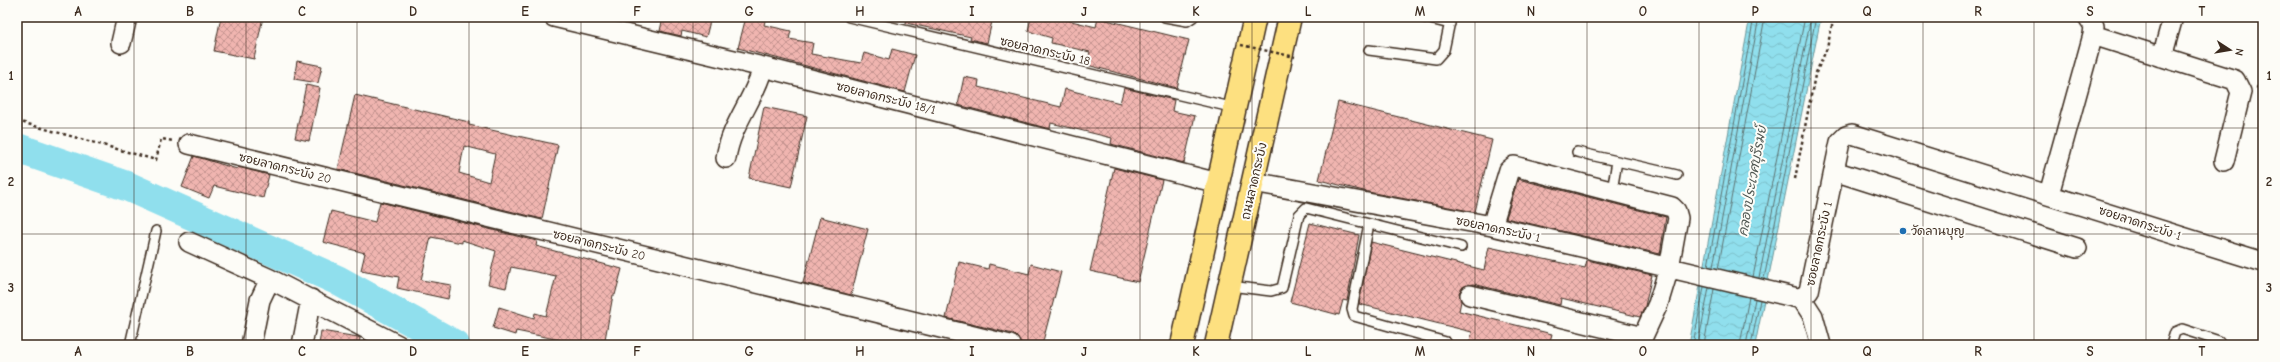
<svg xmlns="http://www.w3.org/2000/svg" width="2280" height="362" font-family="'Comic Neue','Playpen Sans Thai',sans-serif">
<defs>
<pattern id="water-waves" width="16" height="10" patternUnits="userSpaceOnUse"><rect width="16" height="10" fill="#90dfed"/><path d="M0 5q4-4 8 0t8 0" fill="none" stroke="#7dc0cb"/></pattern>
<pattern id="building-cross-hatch" width="8" height="8" patternUnits="userSpaceOnUse"><rect width="8" height="8" fill="#f0b5b0"/><path d="M0 0l8 8M0 8l8-8" fill="none" stroke="#c4938f"/></pattern>
</defs>
<rect width="100%" height="100%" fill="#fdfcf7"/>
<filter id="ink" filterUnits="userSpaceOnUse"><feTurbulence type="fractalNoise" baseFrequency=".025" numOctaves="2"/><feDisplacementMap in="SourceGraphic" scale="8" xChannelSelector="R" yChannelSelector="G"/><feConvolveMatrix kernelMatrix="1 2 1 2 8 2 1 2 1" color-interpolation-filters="sRGB"/></filter>
<g filter="url(#ink)">
<path fill="url(#water-waves)" stroke="#6e979a" d="M1750,17H1821L1755,345H1689Z"/>
<g fill="none" stroke-linecap="round" stroke-linejoin="round">
<path stroke="#5d7271" stroke-width="1" d="M1708,266L1754,17
M1713,267L1759,17
M1718,269L1765,17
M1753,277L1805,17
M1759,278L1811,17
M1764,279L1816,17
M1693,345L1704,287
M1698,345L1709,288
M1704,345L1714,289
M1740,345L1749,297
M1746,345L1755,299
M1751,345L1760,300"/>
<path stroke="#90dfed" stroke-width="30" d="M17,148L129,187L337,280L455,345"/>
</g>
<path fill="url(#building-cross-hatch)" stroke="#3b2a1e" fill-rule="evenodd" d="M221,17H263L254,59L214,51Z
M663,17H711L706,37L682,31L681,36L660,31Z
M746,17H766L764,25L791,31L789,39L813,43L811,54L861,63L864,53L889,60L892,49L915,55L905,92L738,48Z
M907,17H993L987,43L970,39L971,37L906,23Z
M1031,17H1055L1096,27L1098,18L1189,40L1177,88L1087,65L1090,52L1051,43L1052,38L1028,31Z
M297,61L322,66L318,83L294,79Z
M964,77L979,80L978,87L1061,107L1065,89L1120,103L1124,88L1174,100L1172,111L1195,116L1184,163L1111,144L1112,138L1051,123L1050,129L958,105Z
M306,85L320,88L309,141L295,138Z
M355,95L469,122V125L558,145L542,219L338,169ZM464,146L495,154L489,182L459,173Z
M1338,102L1492,140L1475,212L1368,192L1319,180Z
M764,107L807,116L791,187L749,178Z
M194,156L237,169L238,167L269,175L263,198L214,186L209,198L182,187Z
M1114,168L1162,180L1138,282L1090,271Z
M1518,179L1666,217L1660,254L1506,218Z
M380,202L537,241L536,246L622,269L615,295H613L604,345H558L560,340L516,331L515,335L493,328L499,307L534,318L535,313L546,316L556,276L511,267L506,288L488,284L496,251L462,240V243L431,237L421,280L451,285L448,299L397,288L399,277L361,270L365,253L323,242L331,211L375,222Z
M820,217L868,229L851,295L803,283Z
M1310,223L1359,235L1347,301L1343,300L1339,315L1290,302Z
M1371,242L1484,270L1489,247L1585,268L1587,260L1652,275L1645,306L1640,317L1561,298L1560,305L1473,284L1467,285L1459,292L1461,301L1459,311L1552,334L1549,345H1469L1472,332L1359,304Z
M959,262L988,269L989,264L1029,274L1031,264L1061,272L1042,345L1021,343L1018,337L1013,334L946,318Z
M321,331L358,337L360,338L359,345H319Z"/>
<g fill="none" stroke-linecap="round" stroke-linejoin="round">
<g stroke="#3b2a1e" stroke-width="12">
<path id="service" d="M849,17L1235,108
M1165,17L1187,21L1193,17
M1422,17L1450,24
M1369,50L1436,59L1444,50L1451,17
M1577,152L1617,161L1612,191
M1617,161L1677,175
M1369,224L1352,309L1354,316L1446,342
M1230,286L1271,291L1282,288L1299,215L1306,208L1461,247
M130,345L156,231
M2171,345L2175,332L2182,329L2219,341L2221,345"/>
</g>
<g stroke="#3b2a1e" stroke-width="22">
<path id="minor" d="M554,17L763,67L1218,183
M2093,35L2235,80L2241,92L2224,161
M121,43L127,17
M2162,57L2173,17
M189,144L1010,345
M726,158C731,124 755,99 763,67
M1834,171L2077,248
M1253,182L1492,226L1802,299L1809,291L1840,142L1846,136L1852,134L2263,262
M2049,194L2093,35L2094,26L2088,17
M1492,226L1509,170L1514,166L1672,207L1676,211L1678,218L1669,268L1658,304L1639,345
M189,242L270,279L398,345
M1470,295L1643,337
M1802,299L1813,316L1821,345
M251,345L260,300L270,279
M302,345L311,299"/>
</g>
<g stroke="#3b2a1e" stroke-width="25">
<path id="primary" d="M1182,345L1255,17
M1216,345L1290,17"/>
</g>
<path stroke="#3b2a1e" stroke-width="2.5" stroke-dasharray="3 3" stroke-linecap="butt" d="M2256,87L2263,89
M17,121L156,160L161,139L173,141
M1795,179L1815,75L1827,48L1834,17"/>
<use href="#service" stroke="#fdfcf7" stroke-width="9"/>
<use href="#minor" stroke="#fdfcf7" stroke-width="19"/>
<use href="#primary" stroke="#fde080" stroke-width="22"/>
<path stroke="#3b2a1e" stroke-width="2.5" stroke-dasharray="3 3" stroke-linecap="butt" d="M1241,45L1295,57"/>
</g>
</g>
<path fill="none" stroke="#3b2a1e" stroke-width="1" stroke-opacity="0.55" d="M134,17V345M246,17V345M357,17V345M469,17V345M581,17V345M693,17V345M805,17V345M916,17V345M1028,17V345M1140,17V345M1252,17V345M1364,17V345M1475,17V345M1587,17V345M1699,17V345M1811,17V345M1923,17V345M2034,17V345M2146,17V345M17,128H2263M17,234H2263"/>
<circle fill="#1f6fb2" stroke="#fdfcf7" stroke-width="1.5" cx="1903" cy="231" r="4"/>
<g text-anchor="middle" dominant-baseline="central" stroke-width="4" stroke-linejoin="round" paint-order="stroke">
<g font-size="12" fill="#3b2a1e" stroke="#fdfcf7">
<text transform="translate(1045 51) rotate(13)">ซอยลาดกระบัง 18</text>
<text transform="translate(886 98) rotate(14)">ซอยลาดกระบัง 18/1</text>
<text transform="translate(285 168) rotate(14)">ซอยลาดกระบัง 20</text>
<text transform="translate(1254 181) rotate(-77)">ถนนลาดกระบัง</text>
<text transform="translate(2140 223) rotate(18)">ซอยลาดกระบัง 1</text>
<text transform="translate(1498 229) rotate(12)">ซอยลาดกระบัง 1</text>
<text transform="translate(1819 244) rotate(-78)">ซอยลาดกระบัง 1</text>
<text transform="translate(599 245) rotate(14)">ซอยลาดกระบัง 20</text>
</g>
<g font-size="12" fill="#3b2a1e" stroke="#fdfcf7" text-anchor="start">
<text x="1911" y="231">วัดลานบุญ</text>
</g>
<g font-size="13" font-style="italic" fill="#505752" stroke="#fdfcf7">
<text transform="translate(1752 181) rotate(-80)">คลองประเวศบุรีรมย์</text>
</g>
</g>
<rect width="2280" height="362" fill="none" stroke="#fdfcf7" stroke-width="44"/>
<g transform="translate(2230 50) rotate(102)" stroke="#fdfcf7" stroke-width="3" paint-order="stroke">
<path d="M0-3L7 15L0 10L-7 15Z" fill="#3b2a1e"/>
<text y="-6" font-size="11" font-weight="bold" text-anchor="middle" fill="#3b2a1e">N</text>
</g>
<rect x="22" y="22" width="2236" height="318" fill="none" stroke="#3b2a1e" stroke-width="1.5"/>
<g font-size="13" text-anchor="middle" font-weight="bold" fill="#3b2a1e">
<text x="78" y="16">A</text>
<text x="190" y="16">B</text>
<text x="302" y="16">C</text>
<text x="413" y="16">D</text>
<text x="525" y="16">E</text>
<text x="637" y="16">F</text>
<text x="749" y="16">G</text>
<text x="860" y="16">H</text>
<text x="972" y="16">I</text>
<text x="1084" y="16">J</text>
<text x="1196" y="16">K</text>
<text x="1308" y="16">L</text>
<text x="1420" y="16">M</text>
<text x="1531" y="16">N</text>
<text x="1643" y="16">O</text>
<text x="1755" y="16">P</text>
<text x="1867" y="16">Q</text>
<text x="1978" y="16">R</text>
<text x="2090" y="16">S</text>
<text x="2202" y="16">T</text>
<text x="11" y="80">1</text>
<text x="2269" y="80">1</text>
<text x="11" y="186">2</text>
<text x="2269" y="186">2</text>
<text x="11" y="292">3</text>
<text x="2269" y="292">3</text>
<text x="78" y="356">A</text>
<text x="190" y="356">B</text>
<text x="302" y="356">C</text>
<text x="413" y="356">D</text>
<text x="525" y="356">E</text>
<text x="637" y="356">F</text>
<text x="749" y="356">G</text>
<text x="860" y="356">H</text>
<text x="972" y="356">I</text>
<text x="1084" y="356">J</text>
<text x="1196" y="356">K</text>
<text x="1308" y="356">L</text>
<text x="1420" y="356">M</text>
<text x="1531" y="356">N</text>
<text x="1643" y="356">O</text>
<text x="1755" y="356">P</text>
<text x="1867" y="356">Q</text>
<text x="1978" y="356">R</text>
<text x="2090" y="356">S</text>
<text x="2202" y="356">T</text>
</g>
</svg>
